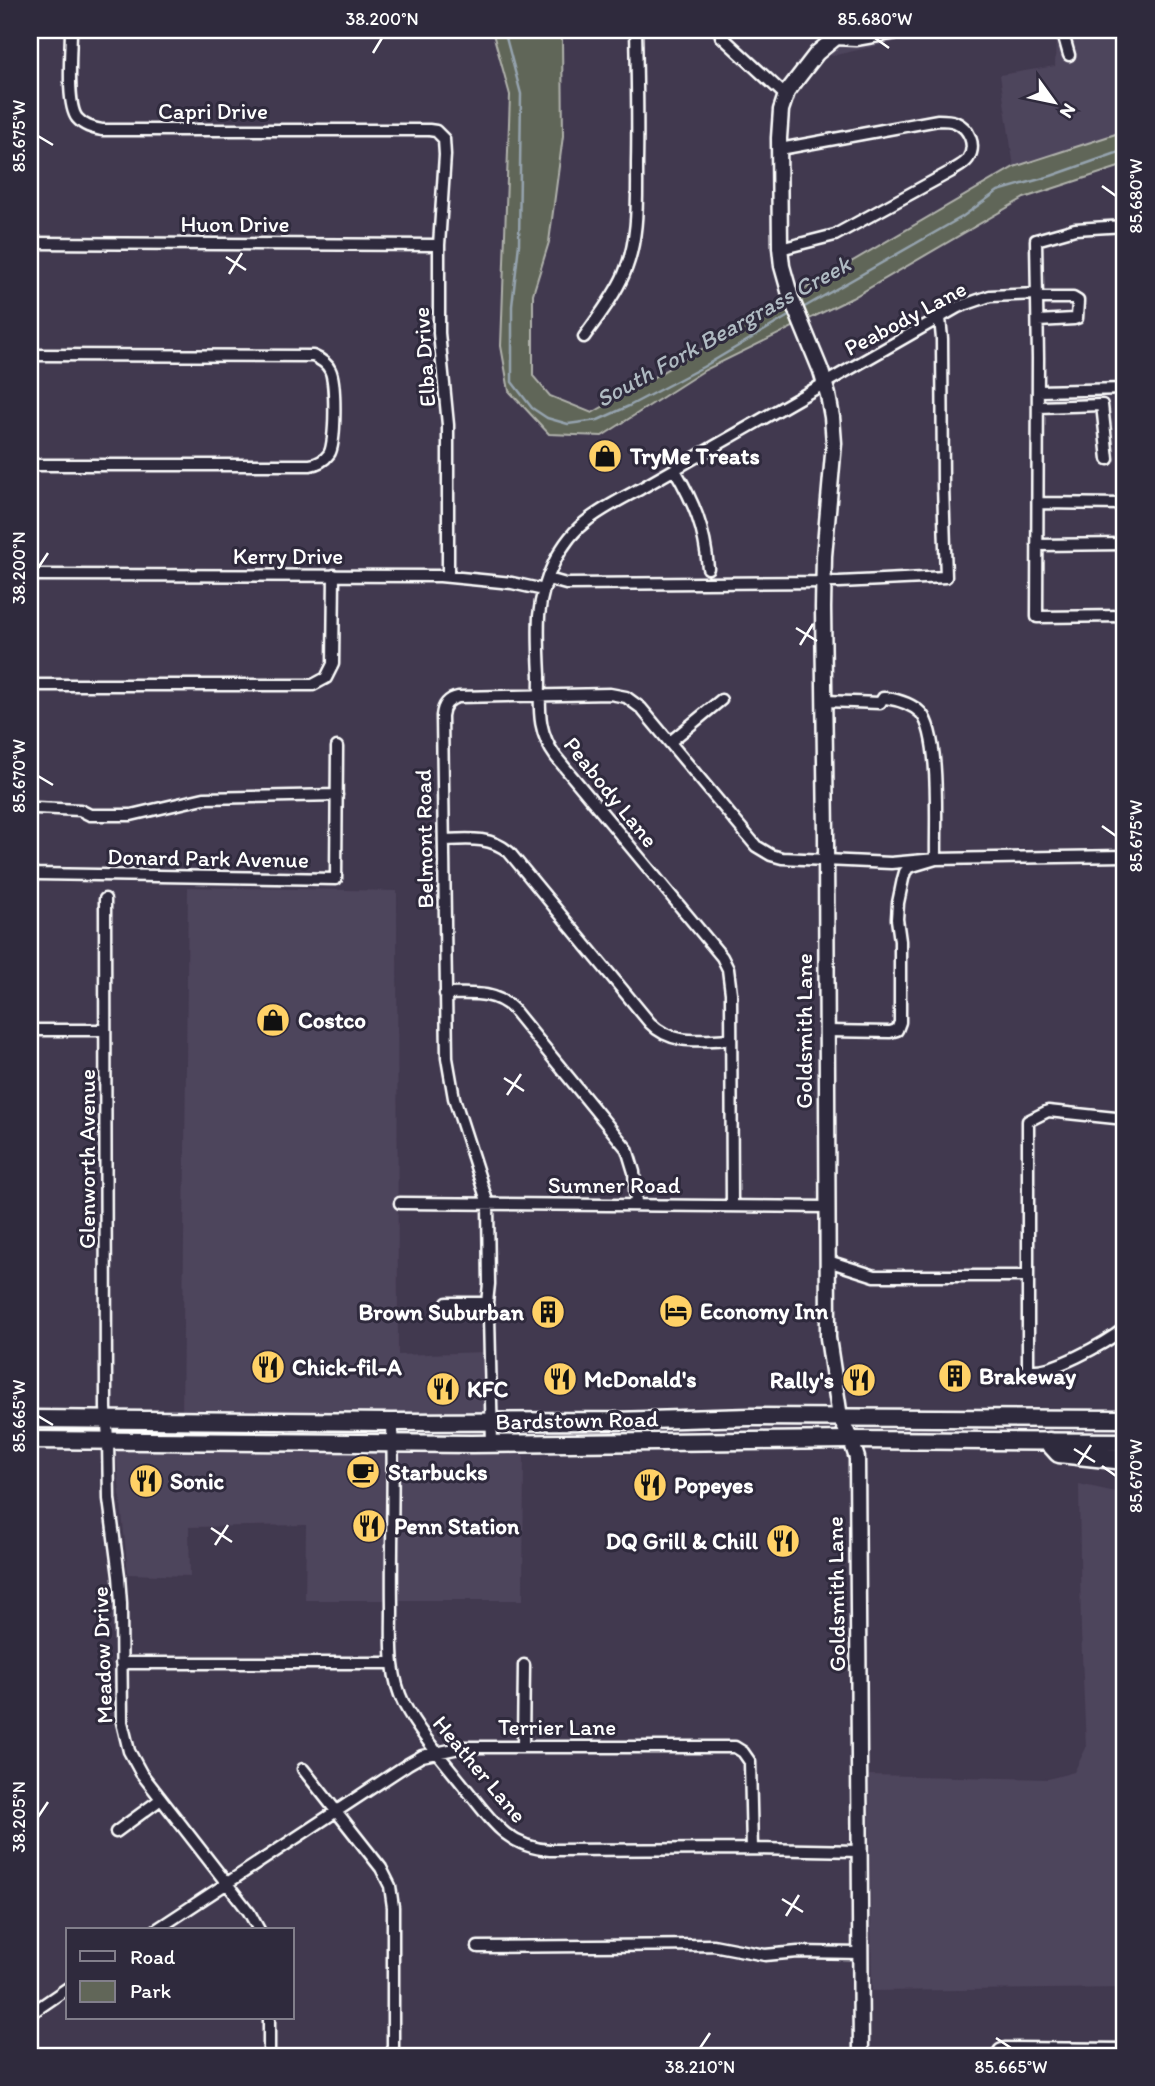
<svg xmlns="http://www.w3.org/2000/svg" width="1155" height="2086" font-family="Itim,sans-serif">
<rect width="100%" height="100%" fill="#41394f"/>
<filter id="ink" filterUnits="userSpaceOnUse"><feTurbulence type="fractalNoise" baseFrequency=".0143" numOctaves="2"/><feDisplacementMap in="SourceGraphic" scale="14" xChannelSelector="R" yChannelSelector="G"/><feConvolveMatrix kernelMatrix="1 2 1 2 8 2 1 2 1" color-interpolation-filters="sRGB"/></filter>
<g filter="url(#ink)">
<path fill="#4e445c" d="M830,30H950L831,56Z
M1056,30H1125V131L1014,167L1000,75L1055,66Z
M188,887L397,891L398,1355L484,1352V1414L182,1413Z
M121,1449L517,1452L524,1457L523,1600H305L306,1525L189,1527L190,1576L128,1574L116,1453Z
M1079,1484L1125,1494V1988L872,1991L869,1775L1048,1779L1074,1772L1086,1748L1081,1632Z"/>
<path fill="#616658" stroke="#b0b2ac" stroke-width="2" d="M492,30H547L562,39L563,136L549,242L533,294V376L550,396L592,413L1014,167L1125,131V165L1024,198L852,298L705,370L602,436L549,434L509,391L501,346L510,95Z"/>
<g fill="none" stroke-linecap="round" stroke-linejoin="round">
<path stroke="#95a3ae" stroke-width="2.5" d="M504,30L521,94L519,244L512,306V382L532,408L547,418L568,424L598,420L629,406L703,367L792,314
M801,309L962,217L998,191L1051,176L1125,150"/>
<g stroke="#fff" stroke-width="15">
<path id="street" d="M71,30C71,50 66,104 77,118C84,126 92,128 102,130H429L436,131L444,139L445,155L439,245V333L448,425V577
M720,30L721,36L785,95
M1062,30L1069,55
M834,39L856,40L913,30
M780,149L938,120C943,120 950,120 955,122C969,128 977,145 968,159C964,165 956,168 950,172L835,235L780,249
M1125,226L1075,229L1036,240L1038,358L1037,617L1125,616
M30,243L439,245
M1038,298H1073L1078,301L1077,318L1074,319L1038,321
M584,337C598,317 614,297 624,274C639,239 637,201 637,163C638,119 637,74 636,30
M30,355L313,356C320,359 327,363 330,370C336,381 336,444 329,454C324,461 317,464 310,465H30
M1038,391L1125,389
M1038,407L1102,405L1108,459
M675,470C694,503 705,529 708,568
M1038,503L1125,504
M1037,545L1125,544
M30,575L440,576L512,583L544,590
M548,579L566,584L839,582L946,577L943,486L942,339L940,318
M30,685H313L326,678L333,664L334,575
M825,701L880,703L883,698H886C899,700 912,704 921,713C941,736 935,828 936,859L909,867L905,872L903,879L898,903L897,919L900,941V1022L897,1030L890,1032L827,1031
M670,742L721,700
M36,808L80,810L90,815H131L204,798L337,795
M444,840C467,839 490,836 509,852L650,1023C672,1046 702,1040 731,1039
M30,872L37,874L336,879L337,747
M105,899L106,1408L108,1440L109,1499L119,1576L121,1603L122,1722L129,1751L141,1773L249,1912L259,1930
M445,994C470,994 494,990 513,1009L627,1149L634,1172L636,1204
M30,1030H105
M1125,1119L1048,1111L1028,1121V1369C1049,1376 1107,1342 1125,1328
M400,1203L828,1207
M732,1205L731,993L728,969L722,957L556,757C536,730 540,707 540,675C539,656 538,636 539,616C542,581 560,540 589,519C605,507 623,498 640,489L958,307L990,296L1037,294
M828,1261L875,1276H1028
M447,1303H487
M392,1422C394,1485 391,1547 392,1609C392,1641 389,1674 404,1704C420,1735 446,1763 467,1790C492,1821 507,1847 550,1850L752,1849L860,1851
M492,1444L489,1316L487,1303L489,1284L488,1204L454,1098L447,1058L442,716C443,706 448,699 458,697L610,694L626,697L641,708L756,846L771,855L782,858L891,863L936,859L1125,856
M121,1663H393
M523,1745L524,1665
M303,1769L381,1868L390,1886L393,1907V2056
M116,1832L161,1799
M156,1930L408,1764L422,1756L464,1747H735L743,1752L750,1762L752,1849
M478,1947L713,1945L765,1955L798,1952L861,1953
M30,2000L34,2010
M30,2014L68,1988
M269,2018V2056
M996,2056L1000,2050L1005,2048L1125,2049"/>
</g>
<g stroke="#fff" stroke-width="19">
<path id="secondary" d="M833,30L834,39L817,53L787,92L781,110L779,138L780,247L782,266L791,298L821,371L828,395L832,417L834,443L824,556L823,608L826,835L828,1338L840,1417L851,1440L857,1458L861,2056"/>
</g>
<g stroke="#fff" stroke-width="21">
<path id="primary" d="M30,1419L392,1422L614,1421L750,1417L1125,1419
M30,1440L471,1444L851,1440L1125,1442"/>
</g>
<g stroke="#fff" stroke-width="23">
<path id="highway" d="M1049,1442L1059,1453L1125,1460"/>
</g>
<use href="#street" stroke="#2f2a3d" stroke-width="10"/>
<use href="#secondary" stroke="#2f2a3d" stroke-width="14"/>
<use href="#primary" stroke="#2f2a3d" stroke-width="16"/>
<use href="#highway" stroke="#2f2a3d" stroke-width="18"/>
</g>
</g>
<path fill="none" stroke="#fff" stroke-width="2.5" d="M875,38L889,48M373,53L382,38M38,136L53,145M1102,186L1116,196M226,257L246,270M229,274L242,253M38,568L48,553M796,628L817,641M800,645L813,624M38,776L53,785M1102,826L1116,836M504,1078L524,1091M507,1095L521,1074M38,1416L53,1425M1074,1449L1095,1462M1078,1465L1091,1445M1102,1466L1116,1476M211,1528L232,1542M215,1545L228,1525M38,1817L48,1802M782,1899L803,1912M786,1916L799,1895M996,2038L1011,2048M700,2048L710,2033"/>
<defs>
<g id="shop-disc" transform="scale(1.75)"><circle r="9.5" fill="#ffd166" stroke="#2f2a3d"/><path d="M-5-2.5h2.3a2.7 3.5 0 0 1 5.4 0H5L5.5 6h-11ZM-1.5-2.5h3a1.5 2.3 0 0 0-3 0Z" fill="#111"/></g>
<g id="hotel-disc" transform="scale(1.75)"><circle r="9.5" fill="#ffd166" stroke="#2f2a3d"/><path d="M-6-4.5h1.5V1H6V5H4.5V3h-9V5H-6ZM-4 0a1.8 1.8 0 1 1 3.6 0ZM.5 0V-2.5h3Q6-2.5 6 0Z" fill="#111"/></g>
<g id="building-disc" transform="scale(1.75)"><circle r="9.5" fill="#ffd166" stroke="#2f2a3d"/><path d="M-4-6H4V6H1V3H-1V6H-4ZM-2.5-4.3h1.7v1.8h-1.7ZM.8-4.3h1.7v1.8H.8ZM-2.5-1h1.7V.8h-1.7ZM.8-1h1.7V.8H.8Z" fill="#111"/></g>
<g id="restaurant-disc" transform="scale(1.75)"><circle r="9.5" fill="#ffd166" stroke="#2f2a3d"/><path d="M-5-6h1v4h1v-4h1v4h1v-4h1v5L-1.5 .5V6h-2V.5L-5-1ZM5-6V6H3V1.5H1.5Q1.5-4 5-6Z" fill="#111"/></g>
<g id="cafe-disc" transform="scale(1.75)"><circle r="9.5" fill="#ffd166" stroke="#2f2a3d"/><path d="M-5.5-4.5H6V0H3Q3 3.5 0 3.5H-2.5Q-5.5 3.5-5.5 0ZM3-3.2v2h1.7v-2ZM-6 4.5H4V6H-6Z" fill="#111"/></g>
</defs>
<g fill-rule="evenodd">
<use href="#shop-disc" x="605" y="456"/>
<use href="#shop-disc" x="273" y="1020"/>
<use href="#hotel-disc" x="676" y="1311"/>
<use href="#building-disc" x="548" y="1312"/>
<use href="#restaurant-disc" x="268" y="1367"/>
<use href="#building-disc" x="955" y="1376"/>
<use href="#restaurant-disc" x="560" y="1379"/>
<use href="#restaurant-disc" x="859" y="1380"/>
<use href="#restaurant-disc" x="443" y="1389"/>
<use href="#cafe-disc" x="363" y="1472"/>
<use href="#restaurant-disc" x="146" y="1481"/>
<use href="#restaurant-disc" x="650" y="1485"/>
<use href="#restaurant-disc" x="369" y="1526"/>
<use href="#restaurant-disc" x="783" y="1541"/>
</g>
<g text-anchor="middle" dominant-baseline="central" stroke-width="6" stroke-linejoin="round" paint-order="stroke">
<g font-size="23" fill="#fff" stroke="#2f2a3d">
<text x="213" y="111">Capri Drive</text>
<text x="235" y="224">Huon Drive</text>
<text transform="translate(905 318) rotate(-28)">Peabody Lane</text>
<text transform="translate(424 357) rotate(-94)">Elba Drive</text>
<text x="288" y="556">Kerry Drive</text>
<text transform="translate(611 792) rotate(51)">Peabody Lane</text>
<text transform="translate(424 839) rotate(-91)">Belmont Road</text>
<text transform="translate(208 858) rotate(1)">Donard Park Avenue</text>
<text transform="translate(804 1031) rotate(-90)">Goldsmith Lane</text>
<text transform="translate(87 1159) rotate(-90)">Glenworth Avenue</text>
<text x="614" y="1185">Sumner Road</text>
<text transform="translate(577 1420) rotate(-1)">Bardstown Road</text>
<text transform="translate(836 1594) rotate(-91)">Goldsmith Lane</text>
<text transform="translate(102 1655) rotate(-92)">Meadow Drive</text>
<text x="557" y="1727">Terrier Lane</text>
<text transform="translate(480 1769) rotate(50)">Heather Lane</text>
</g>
<g font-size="23" font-weight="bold" fill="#fff" stroke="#2f2a3d" text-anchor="start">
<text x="630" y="456">TryMe Treats</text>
<text x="298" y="1020">Costco</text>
<text x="700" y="1311">Economy Inn</text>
<text x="524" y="1312" text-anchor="end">Brown Suburban</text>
<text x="292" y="1367">Chick-fil-A</text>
<text x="979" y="1376">Brakeway</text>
<text x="584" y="1379">McDonald's</text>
<text x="834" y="1380" text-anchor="end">Rally's</text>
<text x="467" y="1389">KFC</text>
<text x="388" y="1472">Starbucks</text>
<text x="170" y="1481">Sonic</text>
<text x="674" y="1485">Popeyes</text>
<text x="394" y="1526">Penn Station</text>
<text x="758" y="1541" text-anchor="end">DQ Grill &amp; Chill</text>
</g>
<g font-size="24" font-style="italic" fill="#afbac2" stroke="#2f2a3d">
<text transform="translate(723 331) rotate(-29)">South Fork Beargrass Creek</text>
</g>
</g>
<rect width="1155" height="2086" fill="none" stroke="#2f2a3d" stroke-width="77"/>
<rect x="66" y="1928" width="228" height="91" fill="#2f2a3d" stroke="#827f8b" stroke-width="2"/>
<rect x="80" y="1951" width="35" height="10" fill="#2f2a3d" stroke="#827f8b" stroke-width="2"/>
<text x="130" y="1964" font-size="21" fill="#ffffff">Road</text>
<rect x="80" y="1981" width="35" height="21" fill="#616658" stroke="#827f8b" stroke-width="2"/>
<text x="130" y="1998" font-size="21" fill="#ffffff">Park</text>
<g transform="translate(1054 102) rotate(123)" stroke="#2f2a3d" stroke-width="5" paint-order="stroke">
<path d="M0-5L12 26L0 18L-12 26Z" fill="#ffffff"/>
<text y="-10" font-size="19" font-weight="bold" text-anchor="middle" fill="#ffffff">N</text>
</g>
<rect x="38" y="38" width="1078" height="2010" fill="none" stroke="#fff" stroke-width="2.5"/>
<g font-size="18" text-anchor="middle" fill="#fff">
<text x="382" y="25">38.200°N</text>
<text x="875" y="25">85.680°W</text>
<text transform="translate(19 136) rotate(-90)" y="6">85.675°W</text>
<text transform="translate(1136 196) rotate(-90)" y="6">85.680°W</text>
<text transform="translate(19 568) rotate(-90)" y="6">38.200°N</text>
<text transform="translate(19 776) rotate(-90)" y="6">85.670°W</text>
<text transform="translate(1136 836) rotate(-90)" y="6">85.675°W</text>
<text transform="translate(19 1416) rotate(-90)" y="6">85.665°W</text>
<text transform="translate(1136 1476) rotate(-90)" y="6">85.670°W</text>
<text transform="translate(19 1817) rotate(-90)" y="6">38.205°N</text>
<text x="700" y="2073">38.210°N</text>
<text x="1011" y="2073">85.665°W</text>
</g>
</svg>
